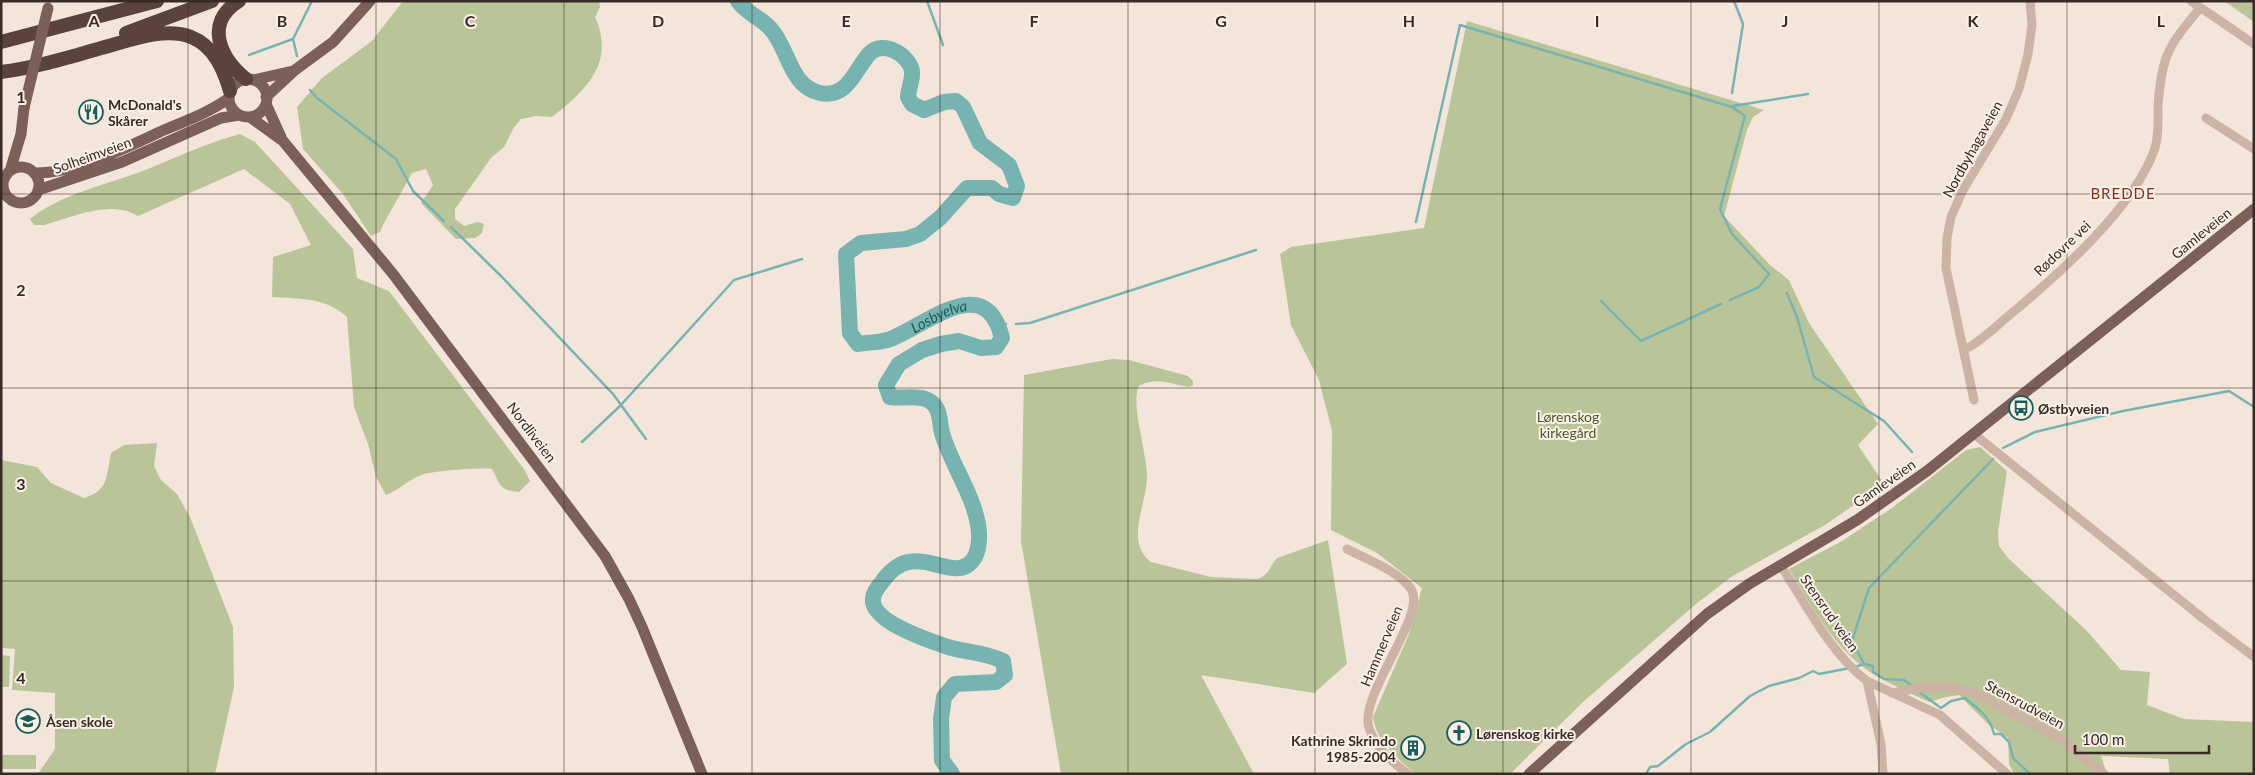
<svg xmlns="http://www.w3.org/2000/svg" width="2255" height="775" font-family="Lato,sans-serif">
<rect width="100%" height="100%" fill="#f4e5db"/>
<path fill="#bac499" d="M403,1H599L600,7L595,17C616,63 585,91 552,117L536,116L521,119L513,129L504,147L491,158L455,209V219L464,226L478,222L484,224L482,233L475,238L456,239L421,203L433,185L426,169L412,173L384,223L380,232L371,236L343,194L303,149L297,107L322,78L372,41Z
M2224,1H2254V22Z
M1467,21L1764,110L1753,117L1747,130L1724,216L1770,265L1789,280L1809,323L1878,424L1858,445L1884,484L1825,525L1731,577L1696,604L1583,702L1510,774H1415C1397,757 1377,743 1373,717L1409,634L1422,588L1377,553L1331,530L1332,431L1319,380L1291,325L1280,254L1291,247L1424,228Z
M240,134L255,142L353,249L357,278L389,291L524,469L530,481L519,492C498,490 501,485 492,469C483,467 430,471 421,475C408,480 399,490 386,495L376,477L368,444L354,407L347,317C326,297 300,299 272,297L273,257L311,245L290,204L244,169L138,216C110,199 73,217 44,225H34L30,219C61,194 105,185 143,171C175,158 206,143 240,134Z
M1112,359L1129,360L1188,376L1193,381V385L1190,387C1172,385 1157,376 1139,386C1130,404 1147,452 1147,476C1147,505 1124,541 1151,562L1211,577L1255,579C1268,578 1269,567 1277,558L1328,540L1347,664L1314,693L1201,675L1254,774H1061L1021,541L1024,375Z
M157,443L154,466L161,480L177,494L190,517L233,627L234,687L215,774H38L55,749V693L12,690L15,649L1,648V460L37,467L51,483L84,498C109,490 106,477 111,453L124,445Z
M1980,447L2007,471L1998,532L1999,546L2008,558L2086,630L2121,670L2150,672L2147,705L2184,719L2254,722V774H2170L2168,759L2101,756L2107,774H2014L2009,764L2008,738L1988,724L1959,695L1946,697L1929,702C1912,694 1894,686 1878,677C1836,653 1813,608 1789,569L1842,541L1892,508L1966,450Z
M1,655L10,656L9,687H1Z
M1,755H36V769H1Z"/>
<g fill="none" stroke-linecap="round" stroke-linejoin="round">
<path stroke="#77b3b0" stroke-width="2.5" d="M927,1L943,45
M293,39L297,56
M249,55L293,39L312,1
M310,90L317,98L396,159L413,191L444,221
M1732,93L1743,24L1734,1
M1733,106L1808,94
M1416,222L1460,25L1732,107L1745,116L1720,209L1732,234L1769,274L1759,287L1730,300
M451,227L502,277L613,394L646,439
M1787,293L1797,317L1814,377L1884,421L1912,452
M1601,301L1641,341L1721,304
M1016,324L1030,323L1256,250
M999,325L1006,324
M582,442L621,405L734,280L802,259
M2003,448L2035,432L2123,411L2229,391L2254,407
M1864,664L1852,641L1869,588L1993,459
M1855,667L1864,664L1873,666V672L1884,679L1904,680L1912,686
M1918,691L1941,708L1951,701L1965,698C1979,709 1990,717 1994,734H2001L2009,742L2013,758L2030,774
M1646,774L1650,767L1658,766L1686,744L1710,732L1750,696L1769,686L1799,678L1813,671L1819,674L1850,668"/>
<path stroke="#77b3b0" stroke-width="16" id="s1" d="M738,1C746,13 761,18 770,28C789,48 789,86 820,93C848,99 855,69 870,53C884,40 909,55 912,71C913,80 908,89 908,97L912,104L924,110L944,102L956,101L963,107L980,143L1009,165L1017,186L1013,198L999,194L992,188H967L940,218L920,234L906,239L861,243L846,254L850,333L858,344C869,342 883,343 893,338C930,322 986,272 1002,338L996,347L981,348L959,341L941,344L922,350L899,364L886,385L890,397C902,399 922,394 931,402C941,409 939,422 942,433C951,464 972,492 978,524C980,535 980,552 972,561C951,586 914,535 882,582C877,588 872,594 873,602C876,623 930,641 948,647C968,653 984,652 1003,661L1005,675L996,682L955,684L944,697L941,719L942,760L952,774"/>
<path stroke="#cdb3a5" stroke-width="9" d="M2191,1L2254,44
M2206,118L2254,149
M1964,350C1982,341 1996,326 2012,313C2060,273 2135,207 2155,148C2159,135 2158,119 2158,106C2162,54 2168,47 2200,8
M1974,400L1946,268L1947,238L1951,217L1963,190L2006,119L2019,89L2028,54L2032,25L2030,1
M1974,434L2205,620L2254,657
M1347,549C1366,559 1399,571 1411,589C1428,615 1358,695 1369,728C1376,749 1391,761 1408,774
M1781,566C1806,604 1831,654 1867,681L1940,715L2007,774
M1867,681L1881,744L1883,774
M1892,693L1925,687H1948L1972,692L2061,739L2104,774"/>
<path stroke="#7c5f57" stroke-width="11" d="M229 98a19 19 0 1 1 38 0a19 19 0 1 1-38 0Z
M253,80L293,71
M266,97L295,70L333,42L370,1
M266,104L281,137
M250,117L283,141L393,274L605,556L629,599L642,627L702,774
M3 185a18 18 0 1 1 36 0a18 18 0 1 1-36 0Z
M10,171L21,134L24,108
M34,173C75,174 127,147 164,130C186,121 210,112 229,98
M38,190L122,162L221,118L239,115
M1529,774L1707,614L1749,584L1857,520L1927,471L2254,209"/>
<path stroke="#5a433d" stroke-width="14" d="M239,1C203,23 221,59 246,79
M126,33L212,1
M1,42L157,1
M1,72C34,68 66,58 98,49C126,42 163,26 191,37C214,46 224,70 230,91"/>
<path stroke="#7c5f57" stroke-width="11" d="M24,108L48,8"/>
</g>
<path fill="none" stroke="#382b27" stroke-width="1" stroke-opacity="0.55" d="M188,1V774M376,1V774M564,1V774M752,1V774M940,1V774M1128,1V774M1315,1V774M1503,1V774M1691,1V774M1879,1V774M2067,1V774M1,194H2254M1,388H2254M1,581H2254"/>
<defs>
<g id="restaurant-ring" transform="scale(1.25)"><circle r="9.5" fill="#fbf0e7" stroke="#195d5b" stroke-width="1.5"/><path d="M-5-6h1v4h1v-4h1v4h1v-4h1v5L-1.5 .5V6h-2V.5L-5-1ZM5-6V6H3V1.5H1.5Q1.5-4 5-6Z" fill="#195d5b"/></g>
<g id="bus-ring" transform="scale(1.25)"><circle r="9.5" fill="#fbf0e7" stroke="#195d5b" stroke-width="1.5"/><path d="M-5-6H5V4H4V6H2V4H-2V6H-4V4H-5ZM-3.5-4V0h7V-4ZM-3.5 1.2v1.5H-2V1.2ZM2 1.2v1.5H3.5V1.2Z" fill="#195d5b"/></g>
<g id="school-ring" transform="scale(1.25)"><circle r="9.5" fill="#fbf0e7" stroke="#195d5b" stroke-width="1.5"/><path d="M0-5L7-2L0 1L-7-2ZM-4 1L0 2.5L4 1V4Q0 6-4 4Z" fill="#195d5b"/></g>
<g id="church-ring" transform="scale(1.25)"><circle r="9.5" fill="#fbf0e7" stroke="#195d5b" stroke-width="1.5"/><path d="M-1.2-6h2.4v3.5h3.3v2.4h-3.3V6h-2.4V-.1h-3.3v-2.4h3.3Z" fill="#195d5b"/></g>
<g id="building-ring" transform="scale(1.25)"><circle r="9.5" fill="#fbf0e7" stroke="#195d5b" stroke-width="1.5"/><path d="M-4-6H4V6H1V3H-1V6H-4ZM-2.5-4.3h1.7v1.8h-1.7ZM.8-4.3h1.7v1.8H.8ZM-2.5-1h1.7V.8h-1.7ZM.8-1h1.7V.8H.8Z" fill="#195d5b"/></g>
</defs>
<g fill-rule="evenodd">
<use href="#restaurant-ring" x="91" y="112"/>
<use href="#bus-ring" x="2021" y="408"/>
<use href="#school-ring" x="28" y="721"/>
<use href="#church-ring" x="1459" y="733"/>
<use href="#building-ring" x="1413" y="748"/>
</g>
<g text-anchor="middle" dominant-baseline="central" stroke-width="4" stroke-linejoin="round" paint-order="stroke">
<g font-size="14" font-weight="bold" fill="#382b27" stroke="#fbf0e7" text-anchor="start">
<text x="108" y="104">McDonald's<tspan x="108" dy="16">Skårer</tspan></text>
<text x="2038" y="408">Østbyveien</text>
<text x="46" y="721">Åsen skole</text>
<text x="1476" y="733">Lørenskog kirke</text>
<text x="1396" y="740" text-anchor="end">Kathrine Skrindo<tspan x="1396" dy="16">1985-2004</tspan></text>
</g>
<g font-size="14" fill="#382b27" stroke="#fbf0e7">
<text transform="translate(1972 149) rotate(-61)">Nordbyhagaveien</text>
<text transform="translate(92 155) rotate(-20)">Solheimveien</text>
<text transform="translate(2201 233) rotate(-39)">Gamleveien</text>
<text transform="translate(2062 248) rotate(-44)">Rødovre vei</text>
<text transform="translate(532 432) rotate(53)">Nordliveien</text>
<text transform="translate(1884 483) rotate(-35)">Gamleveien</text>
<text transform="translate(1830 613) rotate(55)">Stensrud veien</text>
<text transform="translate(1381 646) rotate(-67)">Hammerveien</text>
<text transform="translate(2025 704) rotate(28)">Stensrudveien</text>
</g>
<g font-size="14" fill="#4c5929" stroke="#fbf0e7">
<text x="1568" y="416">Lørenskog<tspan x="1568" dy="16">kirkegård</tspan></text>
</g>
<g font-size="15" letter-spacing="1" fill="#8e2919" stroke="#fbf0e7">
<text x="2123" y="193">BREDDE</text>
</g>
<g font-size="15" font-style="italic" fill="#195d5b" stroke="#fbf0e7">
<text stroke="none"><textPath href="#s1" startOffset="824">Losbyelva</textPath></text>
</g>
</g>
<g font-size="16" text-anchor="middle" font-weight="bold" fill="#382b27" stroke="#fbf0e7" stroke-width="4" stroke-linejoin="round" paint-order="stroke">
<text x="94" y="27">A</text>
<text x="282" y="27">B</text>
<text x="470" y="27">C</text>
<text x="658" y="27">D</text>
<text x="846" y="27">E</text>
<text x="1034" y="27">F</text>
<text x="1221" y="27">G</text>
<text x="1409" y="27">H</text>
<text x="1597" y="27">I</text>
<text x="1785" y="27">J</text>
<text x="1973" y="27">K</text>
<text x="2161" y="27">L</text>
<text x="21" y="103">1</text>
<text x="21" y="296">2</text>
<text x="21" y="490">3</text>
<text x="21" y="684">4</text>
</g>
<rect width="2255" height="775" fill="none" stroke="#382b27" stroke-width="5"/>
<path d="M2075 745v8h134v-8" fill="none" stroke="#382b27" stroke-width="2.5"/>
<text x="2082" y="745" font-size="15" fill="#382b27" stroke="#fbf0e7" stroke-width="4" paint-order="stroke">100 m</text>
</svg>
